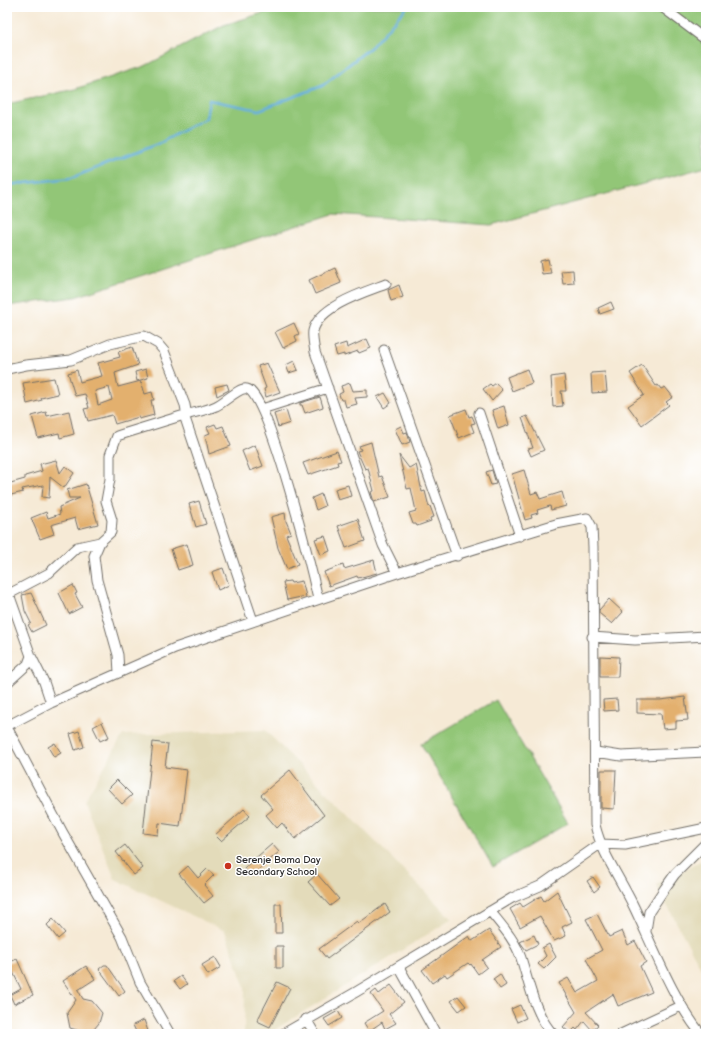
<svg xmlns="http://www.w3.org/2000/svg" width="713" height="1041" font-family="'Balsamiq Sans',sans-serif">
<rect width="100%" height="100%" fill="#fff"/>
<filter id="ink" filterUnits="userSpaceOnUse"><feTurbulence type="fractalNoise" baseFrequency=".025" numOctaves="2"/><feDisplacementMap in="SourceGraphic" scale="8" xChannelSelector="R" yChannelSelector="G"/><feConvolveMatrix kernelMatrix="1 2 1 2 8 2 1 2 1" color-interpolation-filters="sRGB"/></filter>
<filter id="wash" filterUnits="userSpaceOnUse"><feTurbulence type="fractalNoise" baseFrequency=".012" numOctaves="4" result="noise"/><feDisplacementMap in="SourceGraphic" scale="16" xChannelSelector="R" yChannelSelector="G"/><feGaussianBlur stdDeviation="0.9" result="paint"/><feColorMatrix in="noise" values="0 0 0 0 0 0 0 0 0 0 0 0 0 0 0 0 0 1.4 0 .05"/><feComposite in="paint" operator="in"/></filter>
<g filter="url(#wash)">
<rect width="100%" height="100%" fill="#f6ead6"/>
<path fill="#e3dbba" d="M265,730L452,919L268,1034H244L245,988L225,931L115,879L84,801L123,735Z
M706,858V977L656,885Z"/>
<path fill="#92c677" stroke="#5e7851" d="M282,7H706V167L491,225L333,214L75,297L7,306V104L75,89L145,66L224,25Z
M496,700L568,823L493,867L421,744Z"/>
<g fill="none" stroke-linecap="round" stroke-linejoin="round">
<path stroke="#67b0df" stroke-width="2.5" d="M7,185L71,178L160,143L206,118L209,100L259,110L322,86L371,47L407,7"/>
</g>
<g id="blocks">
<path fill="#e3b06e" fill-rule="evenodd" d="M548,259L551,273L542,274L540,261Z
M335,268L341,283L315,294L309,280Z
M573,270L574,283L563,284L561,271Z
M399,285L403,297L391,301L388,290Z
M611,302L614,309L600,314L598,308Z
M294,323L299,334L295,336L297,341L283,348L275,332Z
M367,339L371,348L359,353L358,351L344,356V354L337,356L334,347L346,343L347,348Z
M132,347L138,365L115,373L118,387L141,381L145,394L152,392L154,400H151L154,415L139,419V417L115,424L112,415L88,421L84,409L89,408L85,394L75,396L68,373L77,370L80,382L102,376L98,363L120,357L118,352ZM109,387L112,400L98,405L95,391Z
M294,361L298,370L289,373L286,365Z
M267,363L280,392L266,397L264,389L266,388L258,366Z
M642,365L656,386L658,385L661,389L665,387L673,397L666,402L669,405L642,425L628,406L644,395L630,373Z
M146,369L148,378L137,381L135,372Z
M527,369L532,383L512,391L507,377Z
M605,372L607,392L592,393L591,373Z
M564,375L566,391H561L563,406L553,407L551,377Z
M54,378L58,394L41,398L42,400L27,404L23,383Z
M350,383L353,391L367,390V397L355,398L357,404L346,407L344,400H341L339,394L343,392L341,386Z
M496,383L502,390L492,401L483,389L490,384L492,386Z
M227,384L229,390L217,396L215,387Z
M385,393L391,403L384,408L377,397Z
M320,397L323,407L305,413L302,405H300V403Z
M504,406L509,425L498,429L492,410Z
M466,409L469,417L472,416L475,423L471,424L474,432L459,438L450,415Z
M286,410L290,423L278,427L274,414Z
M69,411L74,434L60,438L59,433L38,438L32,416L46,412L47,416Z
M527,416L544,450L531,456L528,449L533,448L522,418Z
M215,424L217,428L223,426L231,446L209,454L205,435L210,433L207,427Z
M401,426L404,433L407,432L410,442L402,445L395,429Z
M371,442L379,477L382,476L390,497L374,502L371,492L374,491L368,468L365,469L357,451L361,450L359,446Z
M255,445L263,466L250,471L242,451Z
M337,451L341,461L337,462L338,465L308,475L303,463Z
M399,455L409,468L416,464L422,492L425,491L429,507L430,506L434,517L430,518L431,521L417,526L416,524H413L409,513L416,511L411,488L407,489Z
M56,460L60,473L65,466L74,473L64,488L50,477L49,498L42,497L43,485L22,489L23,492L7,496V484L25,479V476L42,471L40,464Z
M492,470L496,484L491,485L486,472Z
M524,470L531,494L537,492L540,499L562,492L566,506L551,510L550,506L537,510L538,513L531,515L532,518L525,520L512,474Z
M86,484L98,524L78,529L75,518L51,525L54,534L40,539L31,518L46,512L48,518L60,514L59,507L80,498H69L67,490Z
M348,485L351,496L338,500L335,489Z
M321,494L325,506L316,510L312,498Z
M199,501L206,524L196,527L189,504Z
M285,513L286,521L291,533L286,535L298,564L287,569L278,548L271,517Z
M358,519L365,541L346,548L338,526Z
M325,536L330,551L321,555L315,539Z
M187,544L193,565L178,570L171,549Z
M374,560L377,573L358,578L357,576L329,586L324,572L343,565L344,569Z
M223,568L229,585L218,590L212,572Z
M290,581L291,583L302,581L306,596L287,600L283,582Z
M73,585L77,593L75,594L82,607L69,614L59,593Z
M31,593L46,625L32,632L28,625L31,623L25,611L22,595Z
M609,599L623,612L612,624L599,613V610Z
M600,656L619,657L618,677H600Z
M685,697L688,720L676,721V728L663,729L661,714L637,713V700H660Z
M617,699L618,710L604,711L603,700Z
M102,722L109,737L100,741L93,727Z
M79,731L84,747L75,750L70,734Z
M153,742L168,744L165,767L187,770L180,826L159,823L158,835L143,833Z
M55,743L61,753L54,757L48,747Z
M290,770L324,815L295,839L282,823L277,828L266,815L273,809L261,795Z
M601,770H616L614,809L601,808Z
M117,780L132,795L122,804L108,789Z
M244,809L250,816L221,841L215,835Z
M272,844L279,852L251,876L244,868Z
M125,845L143,868L134,875L116,852Z
M188,866L198,878L207,869L214,875L204,885L213,896L204,903L179,874Z
M317,874L339,899L330,906L308,882Z
M593,877L600,887L594,892L587,881Z
M557,891L572,922L562,927L566,936L554,941L540,916L520,927L510,909L520,903L523,907L541,896L544,901Z
M275,904H281L282,933H275Z
M385,904L390,912L327,959L319,949L357,921L359,923Z
M597,914L609,937L622,931L628,945L635,941L646,962L640,966L652,992L618,1006L613,994L586,1012L598,1025L592,1030L584,1021L577,1030L575,1028L570,1033L563,1027L576,1012L559,983L568,978L577,993L598,981L586,959L602,950L586,919Z
M53,919L65,933L58,939L47,925Z
M489,930L501,947L482,960L487,967L478,974L471,964L470,965L468,963L447,977L445,974L432,983L422,970L469,936L472,941Z
M534,935L538,944L526,950L520,942Z
M549,944L556,957L544,969L538,964L546,956L542,948Z
M276,946H283V968H276Z
M215,957L221,967L208,975L202,965Z
M17,959L33,995L14,1004L10,995L21,989L12,970L7,973V963Z
M104,965H107L125,991L119,996L99,969Z
M86,966L95,979L78,990L83,999L92,1001L102,1013L99,1023L90,1034L70,1028L67,1013L76,1000L63,981Z
M500,974L506,985L500,989L493,979Z
M181,976L187,984L180,989L174,981Z
M277,982L290,988L270,1027L257,1021Z
M391,985L404,1002L389,1014L396,1023L385,1029L382,1022L369,1031L364,1023L383,1011L371,994L376,990L379,994Z
M458,996L466,1006L459,1011L451,1001Z
M520,1005L526,1018L517,1022L511,1009Z
M338,1011L342,1018L329,1026L324,1019Z
M144,1020L148,1031L137,1034L133,1025Z"/>
</g>
</g>
<g filter="url(#ink)">
<use href="#blocks" fill-opacity="0" stroke="#726e67" stroke-width="1"/>
<g fill="none" stroke-linecap="round" stroke-linejoin="round">
<g stroke="#726e67" stroke-width="11">
<path id="minor" d="M662,7L706,40
M386,284C365,292 319,306 313,331C312,337 314,346 315,352L383,545L397,573
M384,350L457,556
M7,369L26,365L71,360L110,344L144,336L158,344L164,351L185,405L187,416
M262,409L328,388
M479,413L520,536
M184,415L253,621
M7,595L49,573L77,547L100,542
M592,637L635,640L706,636
M31,656L44,682L51,703
M119,673L118,655L97,580L94,556L100,542L111,532L112,520L106,501L110,479V455L117,436L123,434C142,428 162,422 181,416C192,413 205,411 216,406C224,403 239,387 247,389C268,392 312,572 318,599
M7,683L28,664L31,656L9,594
M7,726L51,703L175,648L397,573L556,524L587,518L592,527L593,547L595,825C602,854 620,878 633,905C653,946 672,998 701,1034
M7,727L63,833L122,937L140,982L170,1034
M596,752L621,756L706,752
M490,911C502,926 515,940 521,958C529,983 535,1015 553,1034
M646,931L649,912L665,888L675,874L706,843
M399,967L436,1034
M306,1019L315,1034
M283,1034L356,992L512,898L540,886L600,844L625,845L706,828
M621,1034L681,1006"/>
</g>
<use href="#minor" stroke="#fff" stroke-width="9"/>
</g>
</g>
<circle fill="#c8321e" stroke="#fff" stroke-width="1.5" cx="228" cy="866" r="4"/>
<g text-anchor="middle" dominant-baseline="central" stroke-width="3" stroke-linejoin="round" paint-order="stroke">
<g font-size="10" fill="#2b2b2b" stroke="#fff" text-anchor="start">
<text x="236" y="860">Serenje Boma Day<tspan x="236" dy="12">Secondary School</tspan></text>
</g>
</g>
<rect width="713" height="1041" fill="none" stroke="#fff" stroke-width="24"/>
</svg>
